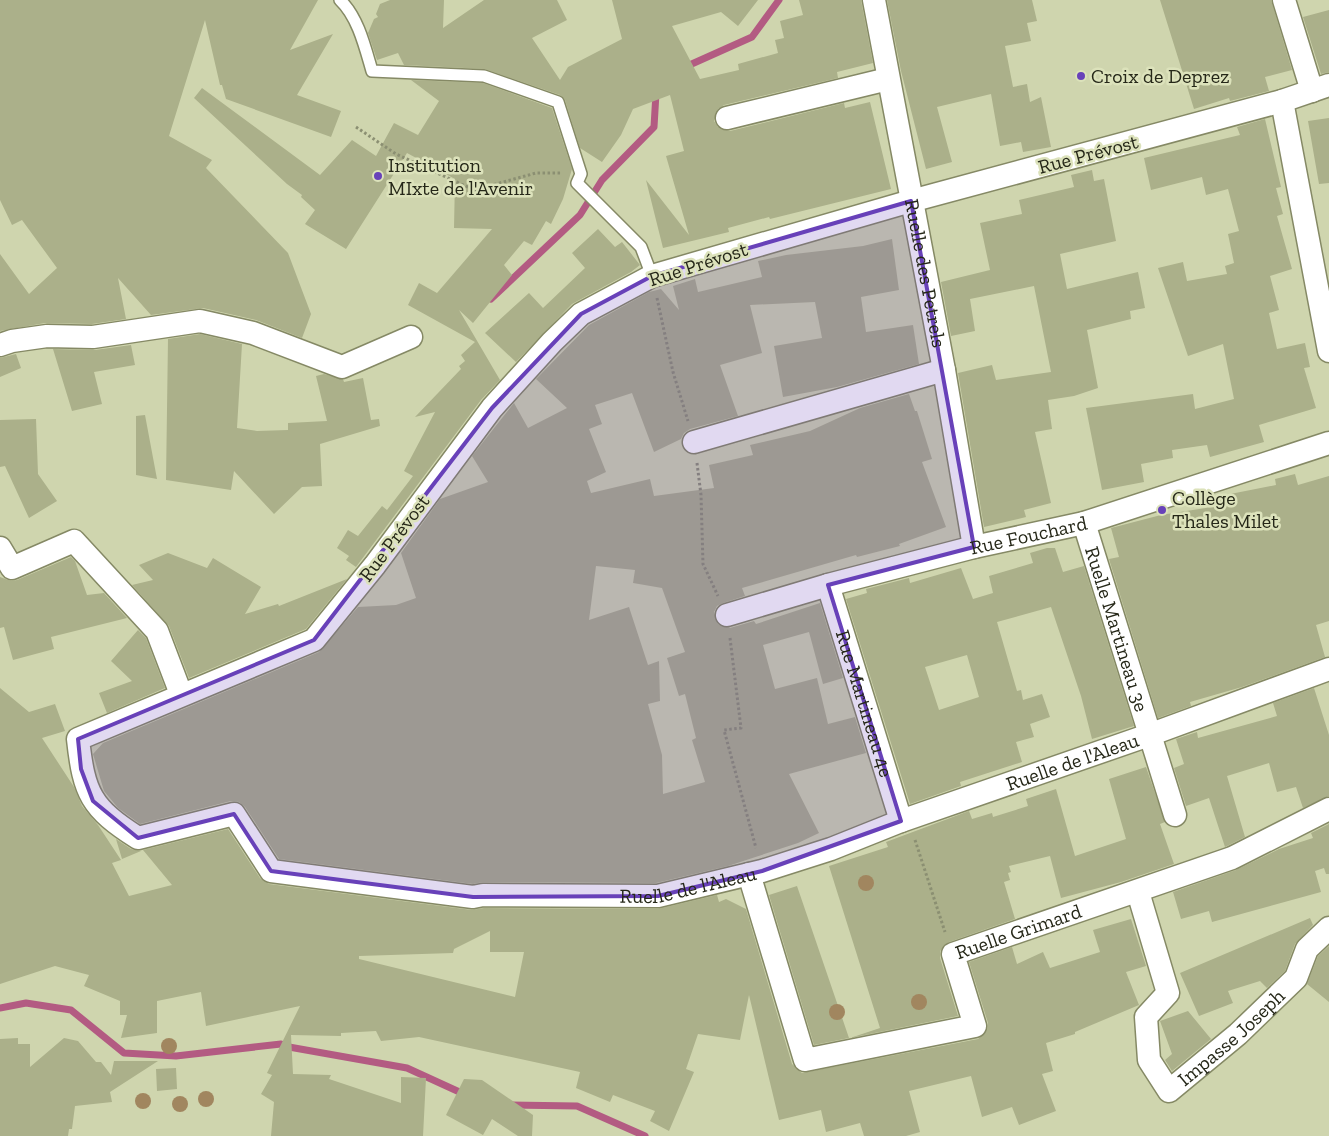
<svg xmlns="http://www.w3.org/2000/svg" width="1329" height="1136" font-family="'Zilla Slab',serif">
<rect width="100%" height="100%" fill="#cfd5ae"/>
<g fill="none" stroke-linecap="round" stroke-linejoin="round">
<path stroke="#b35b82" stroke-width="7" d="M685,67L752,37L779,0
M491,299L580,215L602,180L654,127L656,93
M0,1008L26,1003L71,1010L124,1053L176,1056L281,1044L289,1047L407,1068L466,1095
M510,1105L577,1106L645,1136"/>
</g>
<path fill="#abb08a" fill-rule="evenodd" d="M0,0H318L290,50L333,34L297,95L341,111L331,137L226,99L222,85H220L205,20L169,136L212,160L206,168L288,253L311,314L302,338L256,320L203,308L151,315L118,278L126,319L92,324L45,323L0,331V254L29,294L57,268L22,220L12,225L0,200Z
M390,0H444L443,28L484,0H557L567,20L532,38L560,80L568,67L622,39L612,0H758L738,26L721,12L672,26L700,79L739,70L738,64L778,53L775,40L784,38L780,21L803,15L799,0H861L873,63L837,72L838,78L724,105L718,109L714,121L718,127L730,131L844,103L845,108L870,102L891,189L770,219L769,217L728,228L729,232L663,248L646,180L689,235L666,156L684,151L670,95L633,109L621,135L602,162L580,148L565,100L560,95L485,69L404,65L398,53L377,60L368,33L374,19L378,17L376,14L380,4Z
M887,0H1032L1037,21L1027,23L1031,41L1005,46L1013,87L1027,84L1030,102L1041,97L1051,147L1023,152L1021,142L1000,146L991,94L937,107L952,162L926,169L901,71Z
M1160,0H1271L1292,70L1265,77L1269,91L1230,101L1229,98L1194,109Z
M1329,10V72L1321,74L1303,17Z
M411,80L483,83L552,108L572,169L563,199L551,224L546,221L532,245L524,241L504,265L512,275L473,323L459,310L500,380L481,400L356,567L346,560L349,556L337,548L348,530L358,536L382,506L387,510L413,476L404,471L435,412L415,417L461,369L459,366L465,361L461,355L475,342L408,305L419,283L437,293L492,229L454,228L455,179L407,153L346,249L305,224L315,210L301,197L302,195L287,184L194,98L202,88L320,175L352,140L376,156L394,123L418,135L439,101Z
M1329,118V183L1319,184L1308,121Z
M1265,119L1281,187L1276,188L1283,214L1277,216L1292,269L1270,276L1279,310L1269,313L1277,349L1305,343L1310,367L1304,368L1316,408L1259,425L1264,442L1210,457L1207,445L1172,450L1173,458L1141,464L1144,482L1102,490L1086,408L1193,394L1195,409L1234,399L1223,344L1188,356L1158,268L1183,262L1187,281L1227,274L1225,266L1234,263L1228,234L1239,231L1228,189L1206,195L1202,177L1151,190L1144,158L1240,135L1237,127Z
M1092,170L1094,181L1104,179L1116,241L1060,254L1067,289L1138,272L1145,308L1130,311L1131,319L1087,330L1098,388L1074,396L1048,400L1052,429L1035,432L1051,503L1024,510L1026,517L984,527L958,373L992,365L996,380L1051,372L1034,286L970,299L975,331L951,336L941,282L990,270L980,223L1022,214L1019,200L1074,187L1071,175Z
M598,229L615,247L622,242L640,265L631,272L572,304L516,362L485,333L529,293L543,308L585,268L572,253Z
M892,239L899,290L861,297L866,332L913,325L919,364L837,387L783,397L774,346L822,338L815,302L750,305L762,353L720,365L738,416L690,429L684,433L681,439L654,452L632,393L595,405L602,424L589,429L606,472L587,481L591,493L650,479L654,496L714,488L709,465L753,455L750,445L810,431L860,408L909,394L915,411H917L932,459L922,462L946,527L899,544L900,546L857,557L856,555L742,588L745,596L723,603L717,606L714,612L718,624L730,628L754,621L756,624L820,603L843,678L823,684L809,632L763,645L775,689L817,678L828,724L855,717L866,753L789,774L819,833L798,843L728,866L656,883L483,882L473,884L279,859L245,807L239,802L231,801L140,824L118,808L104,791L93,754L103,743L319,652L358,607L396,605L416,598L401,553L440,499L488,482L472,456L514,403L528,428L567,408L536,379L589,325L649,292L661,289L679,310L673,286L695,279L698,292L762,277L758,261L786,255L863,246ZM596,566L635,570L633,583L662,588L685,652L667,658L679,696L685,694L696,738L692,740L705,782L663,794L662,755L648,704L660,701L659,661L648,665L629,607L589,620Z
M200,334L242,344L237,428L257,431L288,430V423L327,421L316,376L324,374L343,379L344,382L363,378L371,420L379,419L380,426L320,444L322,486L302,487L274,514L234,471L231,490L166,480L168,339Z
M131,345L135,365L94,372L102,404L72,411L53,349L95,350Z
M16,354L21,368L0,377V358Z
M145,415L157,479L136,475V416Z
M36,419L38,474L57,501L29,518L5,466L0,467V420Z
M1295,474L1298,485L1329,476V621L1316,625L1325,657L1242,687L1190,702L1191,706L1158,718L1109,559L1119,557L1111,528L1161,515L1212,507L1210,498L1276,485L1275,479Z
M1047,548H1055L1063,572L1084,566L1134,726L1092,739L1081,696L1051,607L997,622L1017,691L1021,690L1023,700L1042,694L1050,717L1030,724L1034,737L1016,742L1022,762L960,782L961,786L910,804L846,599L867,593L866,589L909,578L910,583L961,568L973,599L993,593L989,576L1033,563L1030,553ZM967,655L979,697L939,710L925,667Z
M168,553L207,568L213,558L261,587L245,614L278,604L279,606L347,579L306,629L189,678L169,626L132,585L153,580L139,565Z
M71,557L75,561L87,595L104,593L127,618L51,637L54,649L13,660L4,627L0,628V577L11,581L17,580Z
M138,630L146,638L165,688L107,713L99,693L132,681L111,661Z
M0,688L29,712L55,704L65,731L42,738L74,787L82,806L98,825L121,860L112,863L129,896L172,885L143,850L228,829L260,878L269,884L472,910L484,908L658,909L717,895L719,902L726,899L746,909L792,1064L802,1073L978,1039L987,1030L988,1023L969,962L1012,947L1017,964L1043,952L1050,968L1100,952L1093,930L1131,919L1146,966L1126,972L1139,1005L1075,1032V1034L1046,1043L1053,1071L1042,1074L1056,1111L1019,1125L1012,1107L982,1117L971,1076L909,1091L920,1132L906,1136H864L860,1123L826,1132L821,1110L779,1120L749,995L740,1040L698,1034L686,1069L694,1072L669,1131L650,1121L655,1111L613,1095L610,1102L576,1088L580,1072L419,1037L381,1041L376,1031L341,1033V1036L291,1035L293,1074L331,1075L329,1079L401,1103V1077L426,1078L423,1136H271L274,1102L261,1094L272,1075L267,1073L300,1006L206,1026L201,992L157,1001V1033L121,1038L127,1015H120V1001L84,986L89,975L55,966L0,984ZM490,931V952H524L515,997L359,959V956L453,953L454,949Z
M1314,688L1329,735V796L1303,808L1296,787L1277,792L1269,763L1227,776L1245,837L1225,847L1209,798L1186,806L1174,768L1184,764L1176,739L1197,732L1198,738L1277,716L1273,703Z
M1146,767L1165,822L1160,824L1174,864L1121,882L1061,898L1050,856L1009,866L1011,872L1008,873L1010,880L1004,882L1015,919L949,942L940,951V958L958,1016L850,1038L880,1028L829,866L888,847L886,842L969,811L972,819L992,813L993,817L1028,806L1026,799L1056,789L1075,856L1126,839L1109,779Z
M1329,824V874H1326L1324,868L1315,871L1321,892L1212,922L1209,911L1181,919L1173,892L1236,870L1279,849L1313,838L1311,833Z
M116,839L131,849L141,851L122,859Z
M797,886L849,1038L814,1045L769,895Z
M1310,918L1313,925L1295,944L1285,971L1267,988L1260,981L1228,991L1233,1003L1199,1016L1180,973Z
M1329,946V1002L1307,984L1318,956Z
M1188,1011L1211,1039L1172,1071L1165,1060L1172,1054L1160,1021Z
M18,1038V1044H30V1067L64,1038L78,1041L96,1062H101L111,1075L114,1061H158L110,1092L112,1102L75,1106L72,1129H69L68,1136H0V1039Z
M176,1068L177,1089L157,1091L156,1069Z
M464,1079L482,1080L533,1115L532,1136H518L492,1119L483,1135L446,1115Z"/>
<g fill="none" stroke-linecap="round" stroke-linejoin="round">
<g stroke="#858965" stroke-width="14">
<path id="service" d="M340,0C358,17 365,47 372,71L484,76L558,102L581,174L577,183L641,247L652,276"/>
</g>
<g stroke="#858965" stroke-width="25">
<g id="minor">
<path id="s1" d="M874,0L944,370L974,547"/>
<path d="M1284,0L1312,91"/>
<path id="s2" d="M1329,85L1282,101L911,201L652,276L581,314L552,342L492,408L375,565L314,640L78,739C84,794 91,808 138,838L234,814L271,871L473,897L483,895L658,896L762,871L831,849L901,821L1149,735L1329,669"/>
<path d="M1282,101L1329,351"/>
<path d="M727,118L888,79"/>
<path d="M0,345L12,341L47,336L93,337L200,321L253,333L342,367L411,337"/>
<path d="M694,442L944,370"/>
<path id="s3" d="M1084,523L1175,815"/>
<path d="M0,548L12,568L74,541L157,631L181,694"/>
<path id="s4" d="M828,585L901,821"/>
<path id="s5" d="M727,615L828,585L974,547L1084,523L1329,443"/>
<path id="s6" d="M749,874L805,1060L975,1026L953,954L1232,858L1329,809"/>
<path id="s7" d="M1138,892L1168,993L1146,1017L1149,1060L1169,1091L1238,1034L1296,978L1307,949L1329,928"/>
</g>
</g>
<path stroke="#8b8f72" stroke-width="3" stroke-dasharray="2.5 2.5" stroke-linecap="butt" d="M356,127L396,154L474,190L536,173H562
M657,298L673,372L688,421
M697,463L701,495L703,564L718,596
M730,638L741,728L724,730L756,848
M915,840L945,932"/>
<use href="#service" stroke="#fff" stroke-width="11"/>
<use href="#minor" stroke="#fff" stroke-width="22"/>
</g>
<g fill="#a1865f">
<circle cx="866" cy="883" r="8"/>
<circle cx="919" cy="1002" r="8"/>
<circle cx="837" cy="1012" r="8"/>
<circle cx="169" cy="1046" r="8"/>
<circle cx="206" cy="1099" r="8"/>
<circle cx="143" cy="1101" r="8"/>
<circle cx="180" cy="1104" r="8"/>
</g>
<path fill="#6841b9" fill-opacity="0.2" stroke="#6841b9" stroke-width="4" stroke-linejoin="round" d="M911,201L974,547L828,585L901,821L762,871L658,896L473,897L271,871L234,814L138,838L93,801L81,769L78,739L314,640L492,408L581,314L652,276Z"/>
<g fill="#6841b9" stroke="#dce2bb" stroke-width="2">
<circle cx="1081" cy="76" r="5"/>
<circle cx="378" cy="176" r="5"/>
<circle cx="1162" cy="510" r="5"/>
</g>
<g text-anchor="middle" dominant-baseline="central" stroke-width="5" stroke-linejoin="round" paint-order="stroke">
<g font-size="20" fill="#252718" stroke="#dce2bb" text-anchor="start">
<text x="1091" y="76">Croix de Deprez</text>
<text x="388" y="165">Institution<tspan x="388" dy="23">MIxte de l'Avenir</tspan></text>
<text x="1172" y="498">Collège<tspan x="1172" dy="23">Thales Milet</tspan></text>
</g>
<g font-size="20" fill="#252718" stroke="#dce2bb">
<text transform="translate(1088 154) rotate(-15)">Rue Prévost</text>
<text transform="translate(698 264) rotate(-18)">Rue Prévost</text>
<text stroke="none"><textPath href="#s1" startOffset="278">Ruelle des Petrels</textPath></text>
<text stroke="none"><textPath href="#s5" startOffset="312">Rue Fouchard</textPath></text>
<text transform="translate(394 538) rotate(-53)">Rue Prévost</text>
<text stroke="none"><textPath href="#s3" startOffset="111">Ruelle Martineau 3e</textPath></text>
<text stroke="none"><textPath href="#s4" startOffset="124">Rue Martineau 4e</textPath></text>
<text stroke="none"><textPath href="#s2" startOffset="2576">Ruelle de l'Aleau</textPath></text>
<text stroke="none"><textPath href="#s2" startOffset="2171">Ruelle de l'Aleau</textPath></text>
<text stroke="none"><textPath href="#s6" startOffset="512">Ruelle Grimard</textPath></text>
<text stroke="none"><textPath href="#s7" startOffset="300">Impasse Joseph</textPath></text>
</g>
</g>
</svg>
